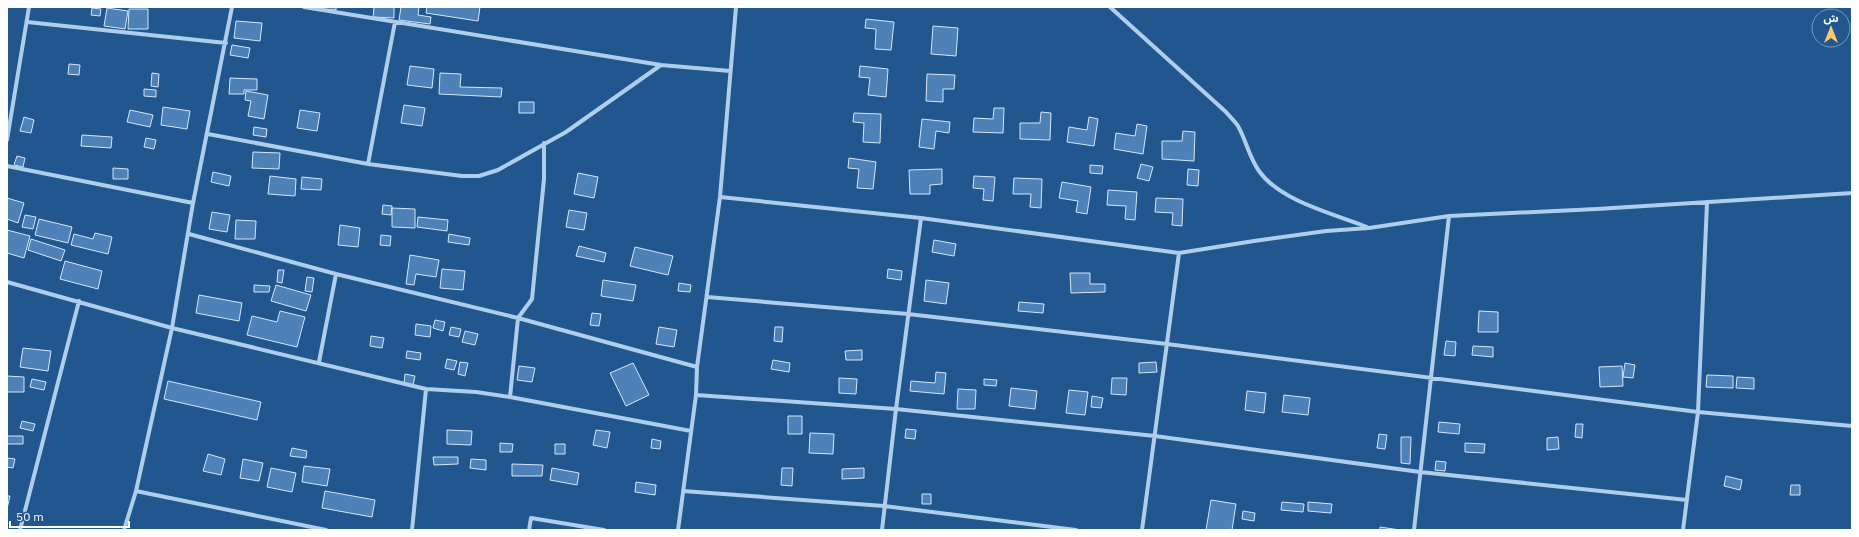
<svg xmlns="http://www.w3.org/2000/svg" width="1859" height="537" font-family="'IBM Plex Sans','Noto Sans Arabic',sans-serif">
<rect width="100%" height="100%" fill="#21568e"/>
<path fill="#4d81b7" stroke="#d5e7f9" d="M322,7H336V10L322,9Z
M374,7H394V18L373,17Z
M401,7H419L418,15L431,17L430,24L399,20Z
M427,7H480L478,21L426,13Z
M92,8L101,9L100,16L91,15Z
M107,8L128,11L125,29L104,26Z
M129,9H148V29H128Z
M866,19L894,22L891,50L875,49L876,29L865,28Z
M236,21L262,23L260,41L234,38Z
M933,26L958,28L956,56L931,54Z
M232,45L250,48L248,58L230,55Z
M69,64L80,65L79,75L68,74Z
M410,66L434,69L432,88L407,85Z
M860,66L888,69L886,97L868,95L870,78L859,77Z
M152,73L159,74L158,87L151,86Z
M440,73L461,74L460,87L502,88L501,97L439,94Z
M927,74L955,75L954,89H943V102L926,101Z
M230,78L257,79V90H244V94H229Z
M144,89L156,90V97L144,96Z
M246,91L268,95L264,119L248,116L251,101L245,100Z
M519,102H534V113H519Z
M404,105L425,108L422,126L401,123Z
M163,107L190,111L187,129L161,125Z
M994,108H1004L1003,133L973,132L974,118L993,119Z
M130,110L153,115L150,127L127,122Z
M300,110L320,113L317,131L297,128Z
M1041,112L1051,113L1050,140L1020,139V123H1040Z
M854,113L881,114L880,143L863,142L864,123L853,122Z
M24,117L34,120L31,133L20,131Z
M1089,117L1098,119L1094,146L1067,142L1069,127L1087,130Z
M922,119L950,122L949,133L936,131L934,149L919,147Z
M1137,124L1147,126L1143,154L1114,149L1116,133L1135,136Z
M254,127L267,129L266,137L253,135Z
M1183,131L1195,132L1194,161L1162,159V141H1182Z
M82,135L112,137L111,148L81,146Z
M146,138L156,140L154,149L144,147Z
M253,152L280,153L279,169L252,168Z
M17,156L25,158L23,167L14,165Z
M849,158L876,162L873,189L857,188L859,169L848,168Z
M1141,164L1153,167L1149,181L1137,178Z
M1090,165L1103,166L1102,174L1090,173Z
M113,168L128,169V179H113Z
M942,169V184L930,185V194H910L909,170Z
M1188,169L1199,170L1198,186L1187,185Z
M213,172L231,176L229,186L211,182Z
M578,173L598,177L594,198L574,194Z
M270,176L296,179L295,196L268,194Z
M974,176L995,177L993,201L983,200L984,189L973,188Z
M302,177L322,179L321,190L301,189Z
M1014,178L1042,179L1041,208L1030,207L1031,194H1013Z
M1062,182L1091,187L1087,214L1076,212L1078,201L1059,198Z
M1108,190L1137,192L1135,220L1125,219L1126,206L1107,205Z
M7,198L24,203L18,223L7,219Z
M1156,198L1183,199L1182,226L1172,225L1173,213L1155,212Z
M383,205L392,206L391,215L382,214Z
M392,208L415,209V228L392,227Z
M569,210L587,213L584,230L566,227Z
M212,212L230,215L227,232L209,229Z
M25,215L36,217L33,229L22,227Z
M418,217L448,220L447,231L417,227Z
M39,219L72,227L68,243L35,235Z
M236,220L256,221L255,239H235Z
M340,225L360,228L358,247L338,245Z
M7,230L30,236L24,258L7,253Z
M95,233L112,237L108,254L71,245L74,234L93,239Z
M449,234L470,238L469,245L448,242Z
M381,235L391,236L390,246L380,245Z
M31,239L65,250L61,261L28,250Z
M934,240L956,244L954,256L932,252Z
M579,246L606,253L604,262L576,256Z
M635,247L673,256L668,275L630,266Z
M410,255L439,260L436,277L416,274L414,285L406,284Z
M65,261L102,271L98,289L60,279Z
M442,269L465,271L463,290L440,288Z
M888,269L902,271L901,280L887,278Z
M278,270H284L282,283L277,282Z
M1070,273H1090V284H1105V292L1071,293Z
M307,277L314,278L312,292L305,291Z
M603,280L636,285L633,301L601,296Z
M926,280L949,283L946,304L924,301Z
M679,283L691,285L690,292L678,291Z
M254,285L270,286L269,292H254Z
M276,285L311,295L306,311L271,301Z
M199,295L242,303L239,321L196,313Z
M1019,302L1044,304L1043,313L1018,311Z
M280,311L305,317L297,347L247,335L252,316L277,322Z
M1479,311L1498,312V332H1478Z
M592,313L601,314L599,326L590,325Z
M435,320L445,322L443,331L433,328Z
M416,324L431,326L430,337L415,335Z
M451,327L461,329L459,337L449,335Z
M659,327L677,330L674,347L656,344Z
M775,327H783L782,342L774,341Z
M465,331L478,334L475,345L462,342Z
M371,336L384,338L382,348L370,346Z
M1446,341L1456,342L1455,356L1444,355Z
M1473,346L1493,347V357L1472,355Z
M23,348L51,351L48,371L20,367Z
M862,350V360H846L845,351Z
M407,351L421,353L420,360L406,358Z
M447,359L457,361L454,370L445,368Z
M773,360L790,363L789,372L771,369Z
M460,362L468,363L465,376L458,374Z
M1156,362L1157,372L1139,373V363Z
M633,363L649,395L626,406L610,373Z
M1625,363L1635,365L1633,378L1623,377Z
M519,366L535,368L532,382L517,380Z
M1622,366L1623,386L1600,387L1599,367Z
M936,372L946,373L944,394L910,391L911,381L935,383Z
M405,374L415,376L413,385L404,383Z
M1707,375L1733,376V388L1706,387Z
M7,376L24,377V392H7Z
M1737,377L1754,378V389L1736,388Z
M839,378L857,379L856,394L839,393Z
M1112,378H1127L1126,395L1111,394Z
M32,379L46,382L44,390L30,387Z
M984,379L997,380L996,386L984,385Z
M168,381L261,402L257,420L164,399Z
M1011,388L1037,391L1035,409L1009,406Z
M958,389L976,390L975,409H957Z
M1069,390L1088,392L1085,415L1066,413Z
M1247,391L1266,393L1264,413L1245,410Z
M1284,395L1310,398L1308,415L1282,412Z
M1092,396L1103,398L1101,408L1091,407Z
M788,416H802V434H788Z
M22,421L35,424L33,431L20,428Z
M1439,422L1460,424L1459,434L1438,432Z
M1576,424H1583L1582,438L1575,437Z
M906,429L916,430L915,439L905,438Z
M447,430L472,431L471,445L447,444Z
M596,430L610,432L607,448L593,445Z
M810,433L834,434L833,454L809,453Z
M1379,434L1387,435L1385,449L1377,448Z
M7,436H23V444H7Z
M1401,437H1411L1410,464L1401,463Z
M1558,437L1559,449L1547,450V438Z
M652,439L661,441L660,449L651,448Z
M500,443L513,444L512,452H500Z
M1465,443L1485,444L1484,453L1465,452Z
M555,444H565V454H555Z
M292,448L307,451L306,458L290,456Z
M208,454L225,459L221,475L203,471Z
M433,457H458V464L434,465Z
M7,458L15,459L13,468L7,467Z
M243,459L263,463L259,481L240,478Z
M471,459L486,460V470L470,468Z
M1436,461L1446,462L1445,471L1435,470Z
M512,464L543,465L542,476H512Z
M304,466L330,469L327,486L302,482Z
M271,468L296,473L292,492L267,487Z
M552,468L579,473L577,485L550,480Z
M782,468H793L792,486L781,485Z
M864,468V478L842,479V469Z
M1726,476L1742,480L1740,490L1724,486Z
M636,482L656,485L655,495L635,492Z
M1791,485H1800V495H1790Z
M325,491L375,500L372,517L322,508Z
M922,494H931V504H922Z
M7,496H10L7,509Z
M1211,500L1236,504L1232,530H1206Z
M1282,502L1304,504L1303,512L1281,510Z
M1308,502L1332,504L1331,513L1308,511Z
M1243,511L1255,513L1254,521L1242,519Z
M1380,527L1400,530H1380Z"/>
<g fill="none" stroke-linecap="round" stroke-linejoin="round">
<path stroke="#afceec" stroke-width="4" d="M304,7L661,65L730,71
M1110,7L1226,112C1229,116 1235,121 1238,126C1246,140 1249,157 1259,171C1280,201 1334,214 1367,227
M27,22L226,43
M208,134L368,164L462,176H479L498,170L566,132L661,65
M7,140L29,7
M368,164L395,22
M7,166L193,203
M720,197L921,218L1179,253L1254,241L1326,231L1369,228L1449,216L1597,209L1852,193
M189,234L336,274L518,318L697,367
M7,282L172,328L426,389L476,392L510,397L691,431
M707,297L908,314L1167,344L1698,412L1852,426
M319,362L336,274
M696,395L896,409L1155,436L1420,472L1687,500
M510,397L518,318L532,299L544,179V143
M136,491L326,530
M683,491L884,506L1076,530
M20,530L79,301
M124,530L136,491L172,328L193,203L232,7
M412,530L426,389
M529,530L531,518L604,530
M678,530L696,395L697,367L720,197L736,7
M882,530L896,409L921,218
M1142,530L1179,253
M1414,530L1449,216
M1683,530L1698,412L1707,203"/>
</g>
<rect width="1859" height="537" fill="none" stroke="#ffffff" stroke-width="16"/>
<g transform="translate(1831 28)"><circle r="19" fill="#21568e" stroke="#7a9abb"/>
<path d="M0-3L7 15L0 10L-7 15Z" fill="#f9ca71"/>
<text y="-6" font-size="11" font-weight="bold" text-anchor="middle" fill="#ffffff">ش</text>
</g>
<path d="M10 521v6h119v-6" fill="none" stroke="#ffffff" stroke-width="2"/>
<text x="16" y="521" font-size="12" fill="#ffffff" stroke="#21568e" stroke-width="3" paint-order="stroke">50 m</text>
</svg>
